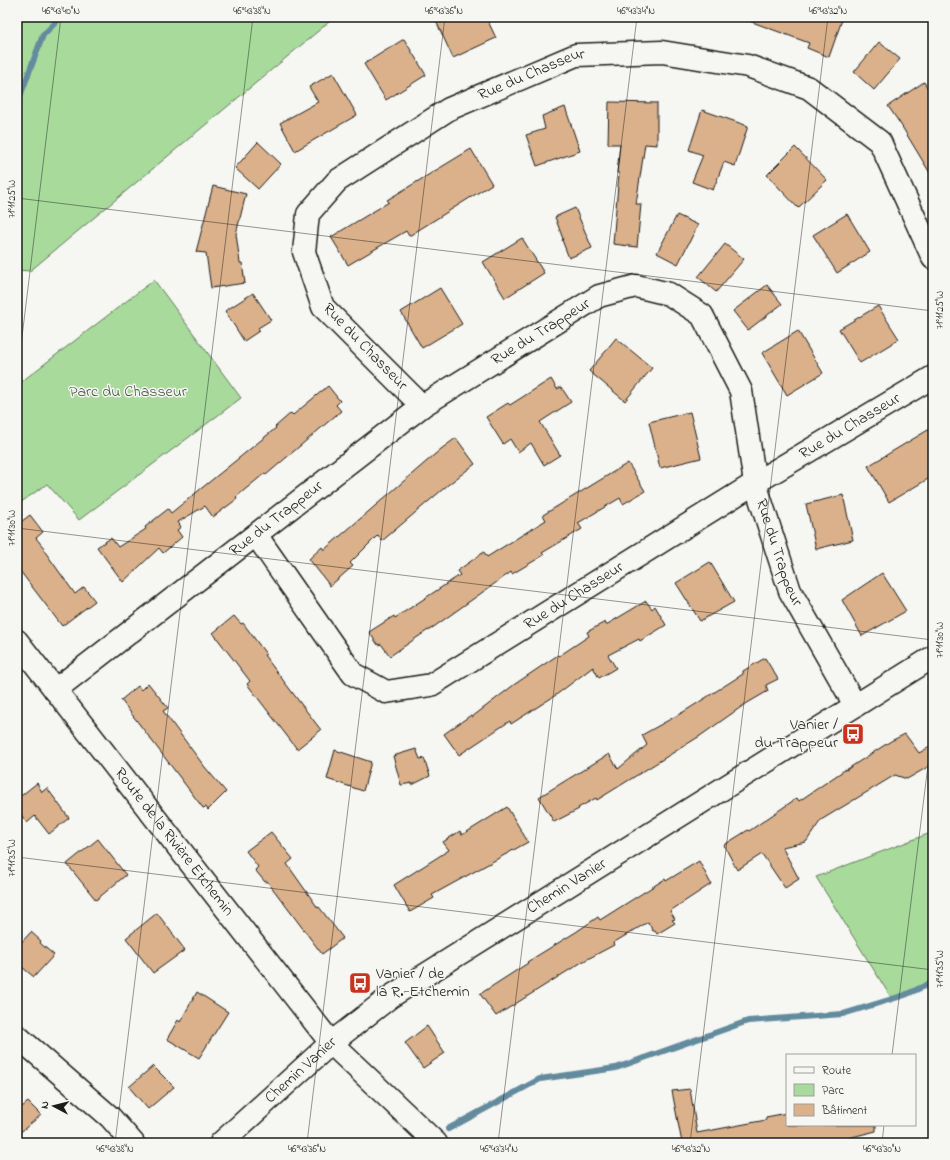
<svg xmlns="http://www.w3.org/2000/svg" width="950" height="1160" font-family="'Indie Flower',sans-serif">
<rect width="100%" height="100%" fill="#f6f6f2"/>
<filter id="ink" filterUnits="userSpaceOnUse"><feTurbulence type="fractalNoise" baseFrequency=".025" numOctaves="2"/><feDisplacementMap in="SourceGraphic" scale="8" xChannelSelector="R" yChannelSelector="G"/><feConvolveMatrix kernelMatrix="1 2 1 2 8 2 1 2 1" color-interpolation-filters="sRGB"/></filter>
<g filter="url(#ink)">
<path fill="#a8da9c" stroke="#627b5c" d="M17,17H335L30,271L17,270Z
M154,280L241,398L79,520L47,484L17,505V385Z
M933,832V982L892,999L816,877Z"/>
<g fill="none" stroke-linecap="round" stroke-linejoin="round">
<path stroke="#638b9e" stroke-width="6" d="M17,101L19,99L43,35L61,17
M448,1129L540,1079L616,1068L748,1021L843,1014L905,995L933,982"/>
</g>
<path fill="#dab18b" stroke="#1c1c1c" d="M444,17H486L496,38L453,58L436,21Z
M744,17H843L829,57L807,48L809,43L744,19Z
M404,39L426,75L386,100L364,64Z
M879,42L900,59L874,90L854,72Z
M333,73L357,115L295,151L280,123L318,102L309,87Z
M924,82L933,97V178L901,125L888,106Z
M609,102L657,103V145L645,144L636,204H641L637,247L613,244L619,173H617L620,144H608Z
M565,107L580,151L537,166L526,135L545,129L542,116Z
M702,110L748,126L735,166L724,162L713,190L692,182L703,155L689,150Z
M258,142L281,164L258,189L235,168Z
M795,147L827,180L798,208L767,175Z
M471,149L492,184L409,236L406,231L348,265L331,237L389,202L387,200Z
M213,186L246,194L236,234L240,263H242L245,283L211,288L206,253L196,252Z
M575,208L592,248L569,258L562,240L563,239L555,217Z
M847,214L870,252L837,273L813,235Z
M677,215L698,225L678,264L657,253Z
M522,238L544,273L505,298L483,262Z
M725,244L744,259L716,292L698,277Z
M767,285L782,304L748,330L733,311Z
M440,288L462,324L422,348L401,312Z
M253,293L271,320L258,328L259,331L244,341L225,311Z
M878,306L899,339L860,363L839,329Z
M798,331L823,373L787,395L762,353Z
M616,338L652,368L625,401L589,371L605,352L607,350V349Z
M551,379L557,389L561,387L571,402L540,422L560,455L544,465L531,443L518,452L510,439L503,444L486,417L508,403L510,405Z
M328,386L340,401L336,405L341,411L335,416L266,475L265,473L236,497L237,499L213,517L205,506L178,522L181,527L177,530L182,537L163,553L159,548L123,582L97,547L111,538L118,547L146,529L145,527L168,509L171,513L276,428L275,427L291,413L293,415Z
M690,412L701,458L660,468L649,422Z
M933,427V476L889,502L868,466Z
M456,438L475,464L449,484L382,541L378,535L350,563L353,566L330,586L309,559L322,547L324,550L441,449Z
M628,463L645,491L623,504L620,498L578,523L582,529L542,553L544,555L512,574L511,572L428,631V630L390,656L381,644L378,645L369,632L394,616L395,618L460,575L457,571L484,552L487,557L546,520L543,515Z
M843,495L853,540L816,549L806,504Z
M30,515L43,532L36,538L44,548L43,549L75,594L84,587L95,601L62,626L17,567V525Z
M710,562L734,602L700,621L676,583Z
M882,573L906,611L862,636L842,600Z
M646,601L652,609L655,606L666,625L640,641L639,639L608,655L616,668L599,678L593,667L556,695L511,724L510,721L459,755L444,734L471,715L472,717L515,684L558,655L559,656L589,636L587,632L605,622L606,625Z
M234,616L241,624L243,623L266,654L264,655L298,700L321,730L297,749L247,684L250,681L213,633Z
M765,658L778,679L766,685L768,691L744,705L700,736L597,800L596,798L578,808L579,809L554,822L539,797L609,754L618,769L647,745L642,735L685,711L743,674V671Z
M148,683L168,708L163,711L204,766L226,792L208,810L206,807L203,808L121,700L138,686L141,690Z
M905,734L919,753L933,745V764L907,779L895,775L821,820L806,842L782,847L799,879L785,888L762,854L737,870L724,845L748,830L749,831L797,798L799,801L846,769V770L891,741Z
M416,749L420,759L424,758L430,776L412,785V783L401,785L393,756Z
M335,750L371,762L363,791L327,779Z
M37,783L42,792L47,788L69,818L49,834L35,816L27,823L17,809V799Z
M507,807L528,842L432,895L434,898L410,912L394,885L449,850L443,842L460,831L462,835Z
M271,832L293,859L287,864L318,908L319,907L343,938L322,954L267,881L265,882L255,870L258,867L246,851Z
M98,839L126,875L96,900L67,864Z
M699,861L711,884L670,911L675,919L672,920L675,923L657,934L655,931H653L648,922L613,943L614,945L582,962L496,1016L480,994L528,963L527,962L576,932L598,917L600,920L665,879L666,881Z
M157,913L185,950L153,973L126,938Z
M31,932L41,941L40,943L54,955L34,977L17,963V947Z
M197,992L228,1012L199,1058L167,1039L178,1020L180,1022Z
M427,1026L445,1053L423,1068L405,1043Z
M153,1066L174,1087L148,1109L129,1087Z
M690,1089L697,1133L766,1120V1117L787,1113V1125H876V1131L828,1143H682L672,1091Z
M28,1102L41,1115L17,1135V1111Z"/>
<g fill="none" stroke-linecap="round" stroke-linejoin="round">
<g stroke="#1c1c1c" stroke-width="25">
<g id="minor">
<path id="s1" d="M422,406L323,307L304,252L308,214L337,181L449,109L576,55L662,52L748,66L809,88L880,142L933,258"/>
<path id="s2" d="M256,535L353,674L386,692L431,685L755,483L933,377"/>
<path id="s3" d="M55,690L422,406L599,296L636,286L669,294L702,315L741,391L755,483L790,591L855,705"/>
<path d="M17,1036L110,1117L133,1143"/>
</g>
</g>
<g stroke="#1c1c1c" stroke-width="25">
<g id="tertiary">
<path id="s4" d="M17,641L331,1043L436,1143"/>
<path id="s5" d="M221,1143L331,1043L390,997L933,657"/>
</g>
</g>
<use href="#minor" stroke="#f6f6f2" stroke-width="22"/>
<use href="#tertiary" stroke="#f6f6f2" stroke-width="22"/>
</g>
</g>
<path fill="none" stroke="#1c1c1c" stroke-width="1" stroke-opacity="0.45" d="M17,198L933,311M17,378L61,17M17,528L933,640M17,857L933,970M892,1055L933,725M115,1143L253,17M307,1143L445,17M498,1143L637,17M690,1143L828,17M882,1143L884,1125"/>
<defs>
<g id="bus-square" transform="scale(1.15)"><rect x="-9" y="-9" width="18" height="18" rx="4" fill="#c8321e" stroke="#f6f6f2"/><path d="M-5-6H5V4H4V6H2V4H-2V6H-4V4H-5ZM-3.5-4V0h7V-4ZM-3.5 1.2v1.5H-2V1.2ZM2 1.2v1.5H3.5V1.2Z" fill="#fff"/></g>
</defs>
<g fill-rule="evenodd">
<use href="#bus-square" x="853" y="734"/>
<use href="#bus-square" x="360" y="983"/>
</g>
<g text-anchor="middle" dominant-baseline="central" stroke-width="3" stroke-linejoin="round" paint-order="stroke">
<g font-size="16" fill="#1c1c1c" stroke="#f6f6f2">
<text stroke="none"><textPath href="#s1" startOffset="503">Rue du Chasseur</textPath></text>
<text stroke="none"><textPath href="#s3" startOffset="604">Rue du Trappeur</textPath></text>
<text transform="translate(365 347) rotate(46)">Rue du Chasseur</text>
<text stroke="none"><textPath href="#s2" startOffset="745">Rue du Chasseur</textPath></text>
<text stroke="none"><textPath href="#s3" startOffset="280">Rue du Trappeur</textPath></text>
<text stroke="none"><textPath href="#s3" startOffset="1036">Rue du Trappeur</textPath></text>
<text stroke="none"><textPath href="#s2" startOffset="421">Rue du Chasseur</textPath></text>
<text stroke="none"><textPath href="#s4" startOffset="255">Route de la Rivière Etchemin</textPath></text>
<text stroke="none"><textPath href="#s5" startOffset="432">Chemin Vanier</textPath></text>
<text stroke="none"><textPath href="#s5" startOffset="108">Chemin Vanier</textPath></text>
</g>
<g font-size="16" fill="#465542" stroke="#f6f6f2">
<text x="128" y="392">Parc du Chasseur</text>
</g>
<g font-size="16" fill="#1c1c1c" stroke="#f6f6f2" text-anchor="end">
<text x="838" y="725">Vanier /<tspan x="838" dy="18">du Trappeur</tspan></text>
<text x="376" y="974" text-anchor="start">Vanier / de<tspan x="376" dy="18">la R.-Etchemin</tspan></text>
</g>
</g>
<rect width="950" height="1160" fill="none" stroke="#f6f6f2" stroke-width="44"/>
<rect x="786" y="1054" width="130" height="72" fill="#f6f6f2" stroke="#9f9f9c"/>
<rect x="794" y="1067" width="20" height="6" fill="#f6f6f2" stroke="#9f9f9c"/>
<text x="822" y="1074" font-size="12" fill="#1c1c1c">Route</text>
<rect x="794" y="1084" width="20" height="12" fill="#a8da9c" stroke="#9f9f9c"/>
<text x="822" y="1094" font-size="12" fill="#1c1c1c">Parc</text>
<rect x="794" y="1104" width="20" height="12" fill="#dab18b" stroke="#9f9f9c"/>
<text x="822" y="1114" font-size="12" fill="#1c1c1c">Bâtiment</text>
<g transform="translate(54 1106) rotate(277)" stroke="#f6f6f2" stroke-width="3" paint-order="stroke">
<path d="M0-3L7 15L0 10L-7 15Z" fill="#1c1c1c"/>
<text y="-6" font-size="11" font-weight="bold" text-anchor="middle" fill="#1c1c1c">N</text>
</g>
<rect x="22" y="22" width="906" height="1116" fill="none" stroke="#1c1c1c" stroke-width="1.5"/>
<g font-size="10" text-anchor="middle" fill="#1c1c1c">
<text x="61" y="14">46°43'40"N</text>
<text x="252" y="14">46°43'38"N</text>
<text x="444" y="14">46°43'36"N</text>
<text x="636" y="14">46°43'34"N</text>
<text x="828" y="14">46°43'32"N</text>
<text transform="translate(11 199) rotate(-90)" y="4">71°11'25"W</text>
<text transform="translate(939 310) rotate(-90)" y="4">71°11'25"W</text>
<text transform="translate(11 528) rotate(-90)" y="4">71°11'30"W</text>
<text transform="translate(939 640) rotate(-90)" y="4">71°11'30"W</text>
<text transform="translate(11 858) rotate(-90)" y="4">71°11'35"W</text>
<text transform="translate(939 969) rotate(-90)" y="4">71°11'35"W</text>
<text x="115" y="1152">46°43'38"N</text>
<text x="307" y="1152">46°43'36"N</text>
<text x="499" y="1152">46°43'34"N</text>
<text x="691" y="1152">46°43'32"N</text>
<text x="882" y="1152">46°43'30"N</text>
</g>
</svg>
